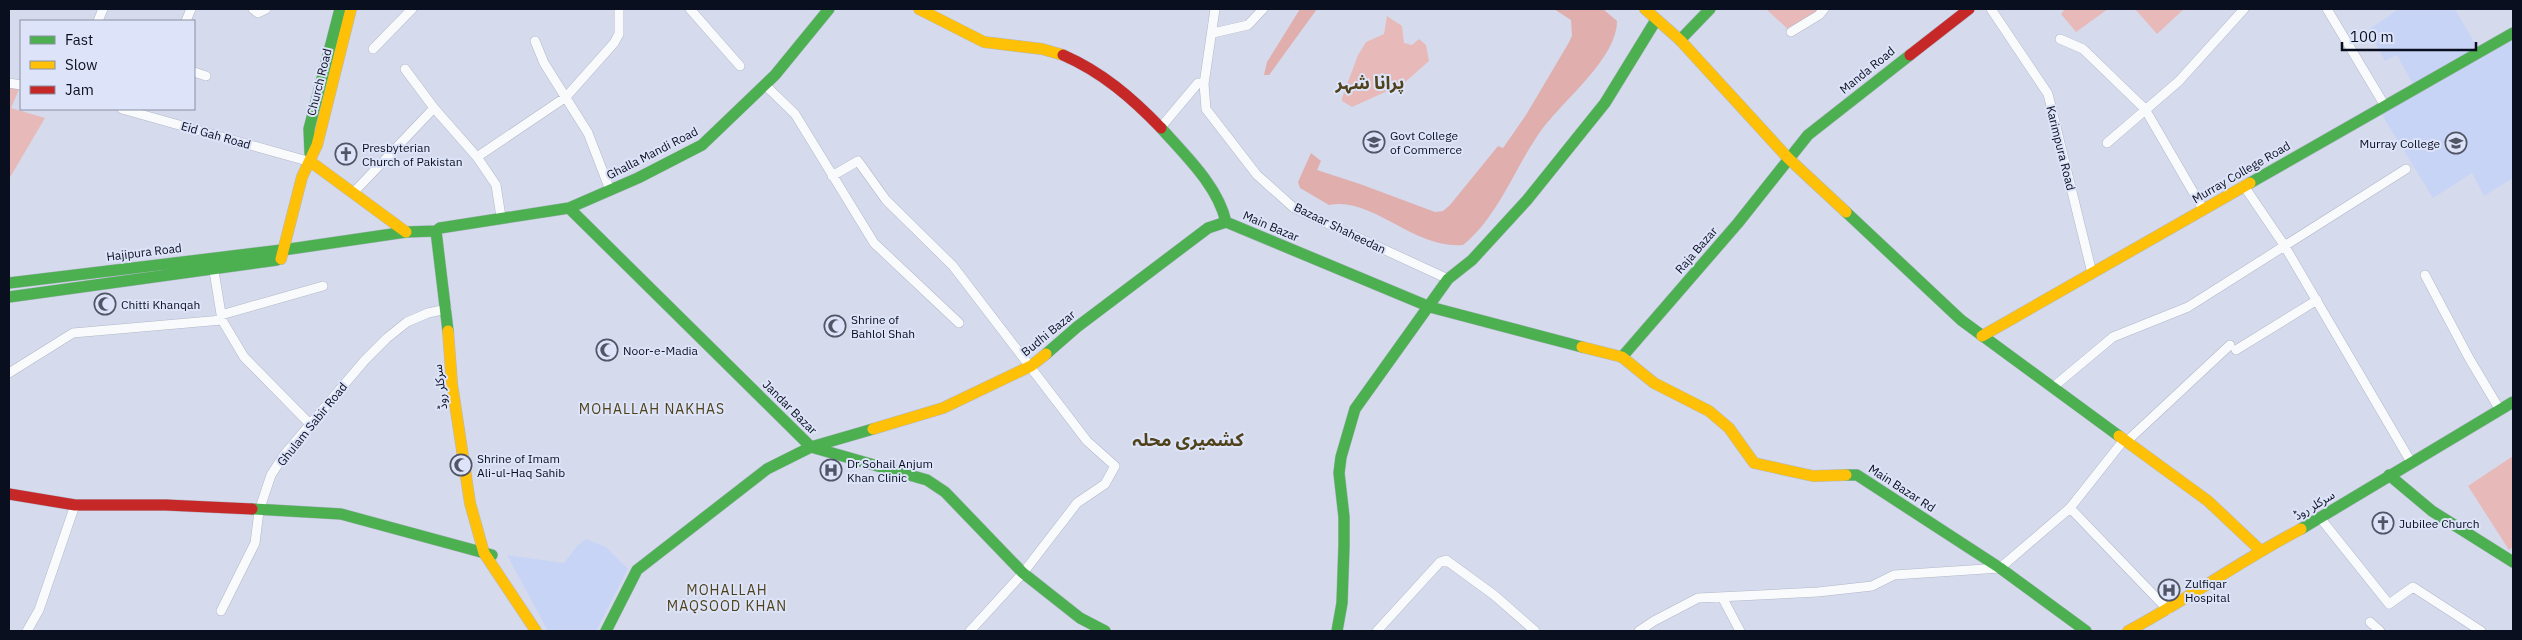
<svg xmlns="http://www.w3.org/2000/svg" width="2522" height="640" font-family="'IBM Plex Sans','Noto Sans Arabic',sans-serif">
<rect width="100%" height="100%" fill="#d5dbec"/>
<path fill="#c8d4f5" d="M2399,9H2455L2480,52L2415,88L2397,55L2385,61L2368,30Z
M2513,37V178L2484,196L2472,173L2433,198L2380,112Z
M586,539L606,547L628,569L596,631H548L507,555L564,563L577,546Z"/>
<path fill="#e7bab9" d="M1766,9H1824L1791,32Z
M2065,9H2108L2076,32L2061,14Z
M2135,9H2184L2157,34Z
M1387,16L1402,26L1404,43L1412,45L1419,39L1426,45L1429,61L1403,84L1352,107L1342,101V98L1358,55L1366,42L1384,34Z
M9,83L21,85L11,108L45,118L9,179Z
M2513,456V547L2509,550L2468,486Z"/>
<path fill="#dfaead" d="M1300,9H1317L1269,75H1264L1267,62Z
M1554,9H1603L1617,21C1617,60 1560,102 1538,135C1514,170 1497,218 1463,245C1413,249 1372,196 1329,205L1300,188L1298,182L1311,153L1321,161L1317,170L1360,184L1435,212L1443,211L1450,205L1498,146L1503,148L1526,115L1568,44L1572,36L1571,20Z"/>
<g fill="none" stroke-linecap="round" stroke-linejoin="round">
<g stroke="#b1b7c8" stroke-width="10">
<path id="street" d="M253,9L258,13L266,9
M690,9L740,66
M1215,9L1204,84L1206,109L1257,175L1294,208L1448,279
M1991,9L2048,94L2092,273
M2327,9L2385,106
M98,21L103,9
M186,21L191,9
M1791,32L1819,15L1824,9
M1213,33L1248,25L1263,9
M2060,39L2083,49L2145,109L2203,209
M535,41L544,63L588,133L610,190
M373,49L412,9
M405,69L434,108L477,157L496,185L501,217
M194,72L206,76
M9,83L21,85
M765,85L795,114L874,243L959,323
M122,109L311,162
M1161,127L1198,83L1204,84
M2107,143L2179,81L2244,9
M477,157L566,97L614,43L619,34V9
M832,176L858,161L886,200L953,266L1087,441L1115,466L1105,484L1077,503L1023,573L970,631
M2244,186L2284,245L2411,462
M353,193L434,108
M213,265L222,320L244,357L310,424
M2425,275L2469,358L2500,410
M221,315L323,286
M2236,350L2317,300
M9,373L73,333L222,320
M2052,388L2113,337L2188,307L2406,169
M2126,442L2230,345
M2070,508L2168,610
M2321,519L2389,604L2413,587L2481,631
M1722,597L1740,631
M221,611L255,543L259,511L271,475L284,455L365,360L387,338L407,322L428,313L447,309
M2370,622L2380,631
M27,631L39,610L75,505
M1377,631L1440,562L1446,560L1494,595L1535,631
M1639,631L1654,621L1698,598L1818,592L1872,586L1894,575L2000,568L2070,508L2123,441"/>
</g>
<g stroke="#b1b7c8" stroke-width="12">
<path id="fast" d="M1680,40L1710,9
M1161,128C1185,155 1218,186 1226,222
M310,153L309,129L340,9
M2250,183L2513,33
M569,208L811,447L927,480L945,492L1023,573L1080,618L1105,631
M1846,212L1961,320L2119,436
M1226,222L1430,307L1582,347
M436,231L440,228L569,208L638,178L702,145L775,75L829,9
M9,283L290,249L406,232L436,231L448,331
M9,297L277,260
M1046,354L1077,327L1208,228L1226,222
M1622,357L1738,223L1808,135L1910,55
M1846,475H1857L2000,568L2086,631
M2389,475L2432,511L2513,562
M252,509L341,514L492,555
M2301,529L2513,402
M606,631L637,570L767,469L811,447L873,429
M1337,631L1342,603L1344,546V517L1339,473L1341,457L1355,409L1448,279L1472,260L1527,200L1605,103L1656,20"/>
</g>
<g stroke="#b1b7c8" stroke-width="12">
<path id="slow" d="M919,9L984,42L1042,49L1063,55
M1645,9L1680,40L1788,158L1846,212
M311,162L406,232
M281,259L302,177L317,145L351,9
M448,331L452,384L470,503L484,553L536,631
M1982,336L2250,183
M1582,347L1622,357L1654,383L1709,411L1729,428L1754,463L1813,476L1846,475
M873,429L943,408L1031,366L1046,354
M2119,436L2208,501L2260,550
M2128,631C2187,600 2241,560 2301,529"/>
</g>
<g stroke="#b1b7c8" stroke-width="12">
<path id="jam" d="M1063,55C1102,72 1132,98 1161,128
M1910,55L1969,9
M9,494L75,505H166L252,509"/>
</g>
<use href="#street" stroke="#f9fafc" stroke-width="9"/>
<use href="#fast" stroke="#4caf50" stroke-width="11"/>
<use href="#slow" stroke="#ffc107" stroke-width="11"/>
<use href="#jam" stroke="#c62828" stroke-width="11"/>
</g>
<defs>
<g id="university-ring" transform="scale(1.125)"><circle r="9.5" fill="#dde4f9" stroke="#515667" stroke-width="1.5"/><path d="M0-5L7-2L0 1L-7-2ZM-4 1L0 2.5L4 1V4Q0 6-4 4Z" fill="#515667"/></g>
<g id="church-ring" transform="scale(1.125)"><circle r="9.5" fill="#dde4f9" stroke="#515667" stroke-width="1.5"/><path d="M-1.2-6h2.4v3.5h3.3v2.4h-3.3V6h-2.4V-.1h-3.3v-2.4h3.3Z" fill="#515667"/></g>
<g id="mosque-ring" transform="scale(1.125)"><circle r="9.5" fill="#dde4f9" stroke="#515667" stroke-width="1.5"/><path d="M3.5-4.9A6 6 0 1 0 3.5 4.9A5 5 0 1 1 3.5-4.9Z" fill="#515667"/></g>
<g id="hospital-ring" transform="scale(1.125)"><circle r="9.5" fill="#dde4f9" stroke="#515667" stroke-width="1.5"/><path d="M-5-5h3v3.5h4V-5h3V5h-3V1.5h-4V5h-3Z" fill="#515667"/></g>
</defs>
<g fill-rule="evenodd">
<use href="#university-ring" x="1374" y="142"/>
<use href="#university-ring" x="2456" y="143"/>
<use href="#church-ring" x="346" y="154"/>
<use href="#mosque-ring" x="105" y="304"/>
<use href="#mosque-ring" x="835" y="326"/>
<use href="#mosque-ring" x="607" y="350"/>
<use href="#mosque-ring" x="461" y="465"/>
<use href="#hospital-ring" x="831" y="470"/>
<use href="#church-ring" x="2383" y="523"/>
<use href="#hospital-ring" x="2169" y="590"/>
</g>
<g text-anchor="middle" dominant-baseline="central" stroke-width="4" stroke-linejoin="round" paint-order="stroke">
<g font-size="12" fill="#0a0f20" stroke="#dde4f9">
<text transform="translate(1867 70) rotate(-39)">Manda Road</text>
<text transform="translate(319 82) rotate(-76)">Church Road</text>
<text transform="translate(216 135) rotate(16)">Eid Gah Road</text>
<text transform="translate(2061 148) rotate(76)">Karimpura Road</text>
<text transform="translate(652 153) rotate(-27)">Ghalla Mandi Road</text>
<text transform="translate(2241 172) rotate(-30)">Murray College Road</text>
<text transform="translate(1271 226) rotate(23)">Main Bazar</text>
<text transform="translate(1340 228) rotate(26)">Bazaar Shaheedan</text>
<text transform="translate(1696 250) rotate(-49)">Raja Bazar</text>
<text transform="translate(144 252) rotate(-7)">Hajipura Road</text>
<text transform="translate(1048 333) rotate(-39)">Budhi Bazar</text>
<text transform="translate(440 387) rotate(-97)">سرکلر روڈ</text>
<text transform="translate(790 407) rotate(45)">Jandar Bazar</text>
<text transform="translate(312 424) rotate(-51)">Ghulam Sabir Road</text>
<text transform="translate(1902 488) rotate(33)">Main Bazar Rd</text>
<text transform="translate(2314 505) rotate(-31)">سرکلر روڈ</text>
</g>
<g font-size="12" fill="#0a0f20" stroke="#dde4f9" text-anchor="start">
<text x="1390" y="135">Govt College<tspan x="1390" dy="14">of Commerce</tspan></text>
<text x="2440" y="143" text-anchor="end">Murray College</text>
<text x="362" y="147">Presbyterian<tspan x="362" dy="14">Church of Pakistan</tspan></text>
<text x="121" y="304">Chitti Khanqah</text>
<text x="851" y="319">Shrine of<tspan x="851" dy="14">Bahlol Shah</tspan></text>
<text x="623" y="350">Noor-e-Madia</text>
<text x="477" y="458">Shrine of Imam<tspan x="477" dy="14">Ali-ul-Haq Sahib</tspan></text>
<text x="847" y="463">Dr Sohail Anjum<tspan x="847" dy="14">Khan Clinic</tspan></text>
<text x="2399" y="523">Jubilee Church</text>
<text x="2185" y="583">Zulfiqar<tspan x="2185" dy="14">Hospital</tspan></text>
</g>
<g font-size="14" letter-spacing="1" fill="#4f4119" stroke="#dde4f9">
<text x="652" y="409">MOHALLAH NAKHAS</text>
<text x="727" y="590">MOHALLAH<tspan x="727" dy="16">MAQSOOD KHAN</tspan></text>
</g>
<g font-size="18" font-weight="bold" fill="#4f4119" stroke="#dde4f9">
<text x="1370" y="82">پرانا شہر</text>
<text x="1188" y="439">کشمیری محلہ</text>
</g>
</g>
<rect width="2522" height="640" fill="none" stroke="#0a0f20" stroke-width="20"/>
<rect x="20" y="20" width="175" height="90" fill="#dde4f9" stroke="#898fa2"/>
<rect x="30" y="36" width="25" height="8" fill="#4caf50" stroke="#898fa2"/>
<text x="65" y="45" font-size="15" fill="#0a0f20">Fast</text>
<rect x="30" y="61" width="25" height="8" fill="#ffc107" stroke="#898fa2"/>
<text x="65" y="70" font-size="15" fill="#0a0f20">Slow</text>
<rect x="30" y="86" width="25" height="8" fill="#c62828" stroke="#898fa2"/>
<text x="65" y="95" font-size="15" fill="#0a0f20">Jam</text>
<path d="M2342 42v8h134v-8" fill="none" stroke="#0a0f20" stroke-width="2.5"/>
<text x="2350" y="42" font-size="15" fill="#0a0f20" stroke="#dde4f9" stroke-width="4" paint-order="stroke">100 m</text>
</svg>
